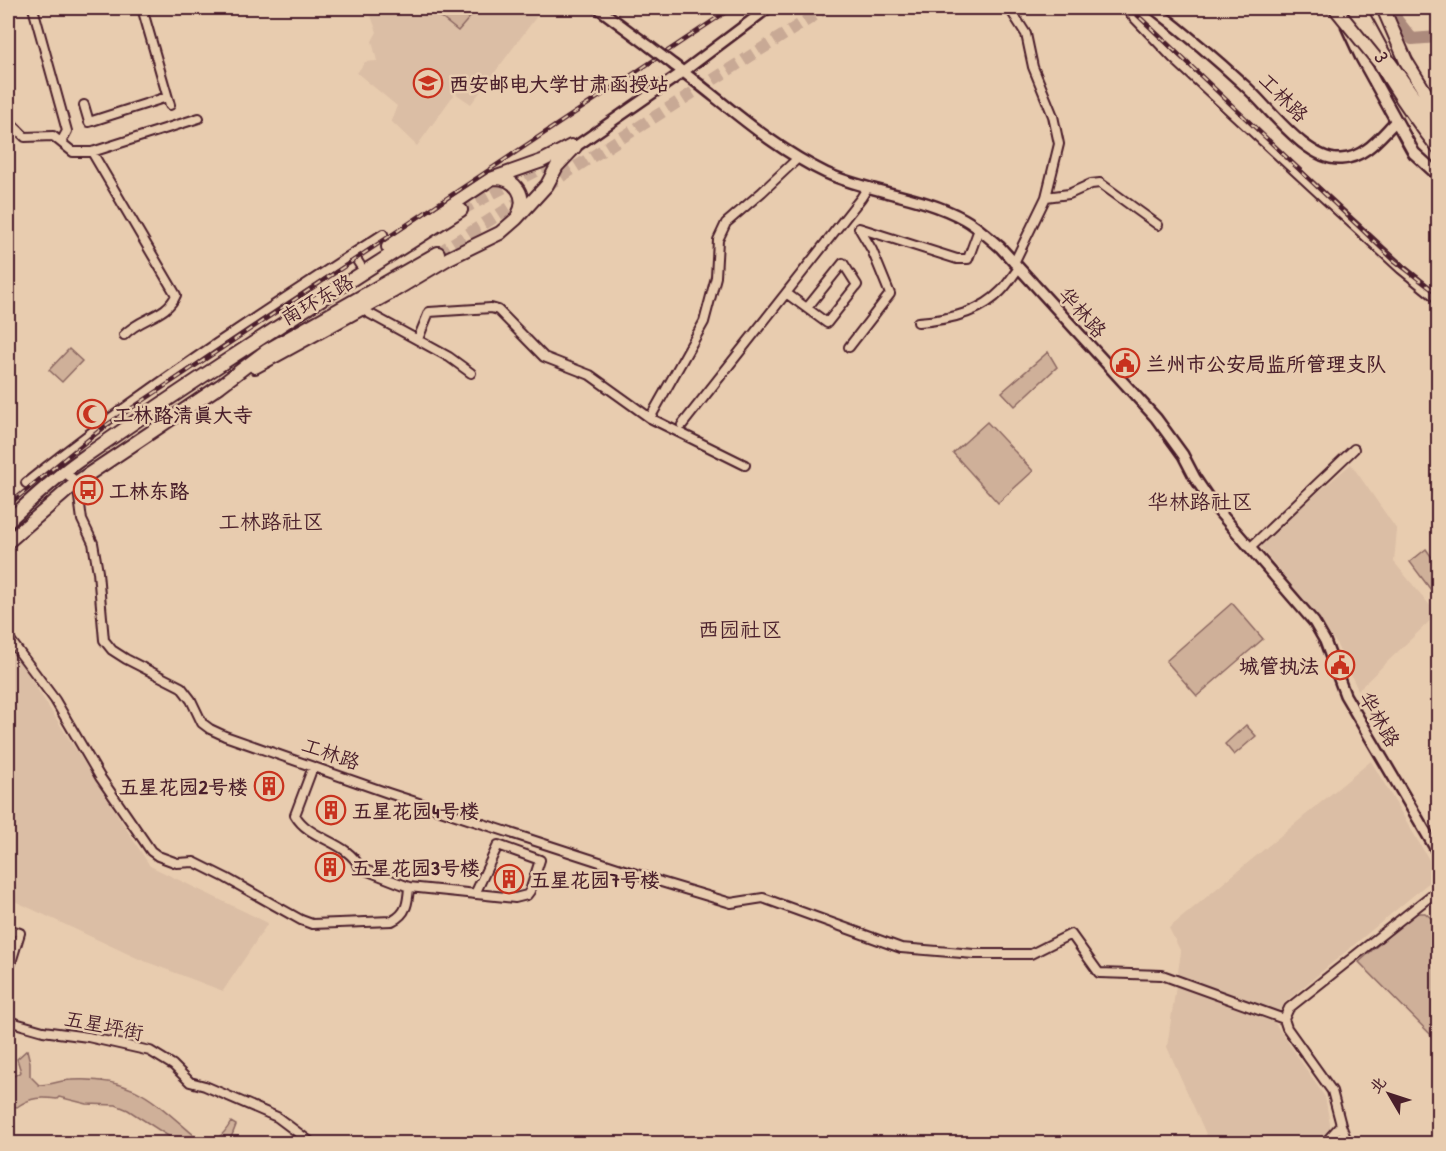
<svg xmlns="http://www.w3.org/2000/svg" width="1446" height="1151" font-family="'Patrick Hand','LXGW WenKai TC',sans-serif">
<rect width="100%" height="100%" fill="#e8ccaf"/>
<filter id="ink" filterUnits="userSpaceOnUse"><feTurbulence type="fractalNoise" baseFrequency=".0167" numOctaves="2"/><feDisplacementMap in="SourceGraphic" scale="12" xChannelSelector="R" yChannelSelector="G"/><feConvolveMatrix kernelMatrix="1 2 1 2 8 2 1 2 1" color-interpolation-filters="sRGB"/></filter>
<g filter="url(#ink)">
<path fill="#dbbea5" d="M368,8H543L471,104L455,93L417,146L391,121L397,106L357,73L365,62L377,61L372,41L377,32Z
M1351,464L1397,530L1394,562L1437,614L1358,690L1336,643L1313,611L1258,544Z
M8,643L150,866L268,923L223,991L139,959L8,898Z
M1371,761L1438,875L1284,1003L1275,1023L1325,1097L1331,1129L1316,1143H1210L1167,1047L1181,952L1169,928Z"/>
<path fill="#cfb099" stroke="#8c6862" stroke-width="1.5" d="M429,8H478L458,31Z
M69,349L82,361L62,382L49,370Z
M1048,352L1057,367L1015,406L1002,392Z
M987,422L1033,471L998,503L953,453Z
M1426,549L1438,566V590L1434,594L1410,562Z
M1232,603L1263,639L1197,696L1166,661Z
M1246,725L1256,736L1234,755L1225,744Z
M1414,913H1425L1438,924V1042L1359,962Z
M27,1050L30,1062V1076L39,1085C52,1085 61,1080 71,1080C136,1076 155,1103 201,1141C217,1141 223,1136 231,1122L236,1125L229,1143H179L128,1110L116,1105L87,1104L59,1097L57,1099C41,1097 31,1097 17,1107L8,1105V1084L10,1078L21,1072L17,1059Z"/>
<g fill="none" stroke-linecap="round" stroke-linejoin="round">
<path stroke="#ac8a7c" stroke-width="12" d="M1393,8L1397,20L1412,39L1438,37"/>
<path stroke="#c8a995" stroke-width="12" stroke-dasharray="12 6" stroke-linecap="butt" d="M546,186L826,8
M461,210L554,161
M438,253L528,196"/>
<g stroke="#4a1f2b" stroke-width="12">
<path id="minor" d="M33,8L67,131L61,142
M142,8L170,105
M1125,8L1173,58L1401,269L1438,299
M1010,9L1026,34L1033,67L1053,116L1059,144L1046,197L1014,263
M84,105L89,122L167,97
M8,124L14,126L25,137L53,136L73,152H92L199,118
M92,152L176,295C167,317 140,317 124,335
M1046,197L1069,194L1091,184L1100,183L1158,225
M353,254L360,265
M786,293L827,323L857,285L843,263L807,308
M361,309L449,357L471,373
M918,322C948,320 980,313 1001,291C1008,284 1013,275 1019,268
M418,339L429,312L491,308L498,310L544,357L590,375L650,418L745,465
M849,347L890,294L872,250L859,228L957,259H968L979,229
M650,418L704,322L716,277L718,240L726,223L762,192L798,158
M682,425L861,198L868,187
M64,472L77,482L82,520L93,543L98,572L104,640L112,650L126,659L181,687L191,700L202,723L210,729L225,736L388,793L661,882L731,903L763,898L901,948L974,954H1031L1071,934L1099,973L1162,975L1284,1019L1287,1028L1332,1091L1341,1125L1324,1144
M26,483C139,392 261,313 383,234
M1250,548L1354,449
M8,637L55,700L100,777L151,851L158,856L177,863L194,862L226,878L301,920L312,924L392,921C407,914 408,902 409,887
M313,767L295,815C310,841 347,840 360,868L409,887L515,898L527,895L530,891L540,860L498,845L475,894
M8,929L20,933L8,972
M1284,1019L1289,1008L1438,890
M8,1021L43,1031L88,1037L150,1051L173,1065L190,1082L205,1086L277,1117L313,1144
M1341,1125L1348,1144"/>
</g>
<g stroke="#4a1f2b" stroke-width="14">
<path id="tertiary" d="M598,8L649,46
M1153,8C1184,32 1215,58 1244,85C1268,106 1306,161 1341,159C1365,158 1380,137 1396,121
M674,65C724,102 769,146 826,173C870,193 921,195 964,219C977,226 988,237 1000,247L1156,418L1183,455L1195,478L1214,506L1314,622L1325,641L1345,695L1438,853
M575,147L683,72L768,8"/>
</g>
<g stroke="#4a1f2b" stroke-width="15">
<path id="secondary" d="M1347,27L1361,57L1414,153L1438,175"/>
</g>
<g stroke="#4a1f2b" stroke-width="16">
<path id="trunk" d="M1348,8C1375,56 1403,104 1438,148
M1359,8L1385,56L1438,131
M1383,8L1406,61L1438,113
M495,178C516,178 528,197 518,215
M388,247L491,179L542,161L571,146
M255,367L392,292L449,258L500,233L516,219L547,185L557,166L575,147
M8,521C30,501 52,480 77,462C202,374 332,292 461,210
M8,542L77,482L220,386L266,351L438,253"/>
</g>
<use href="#minor" stroke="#e8ccaf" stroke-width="8"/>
<use href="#tertiary" stroke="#e8ccaf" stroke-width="9"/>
<use href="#secondary" stroke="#e8ccaf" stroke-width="10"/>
<use href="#trunk" stroke="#e8ccaf" stroke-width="12"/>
<g stroke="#4a1f2b" stroke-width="4.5">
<path id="rail" d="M1130,8L1395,261L1438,294
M8,505L105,426L732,8"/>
</g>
<use href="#rail" stroke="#e8ccaf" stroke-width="2" stroke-dasharray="7" stroke-linecap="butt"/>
<g stroke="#4a1f2b" stroke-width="14" stroke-linecap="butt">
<path id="tertiary-bridge" d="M649,46L674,65"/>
</g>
<g stroke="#4a1f2b" stroke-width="16" stroke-linecap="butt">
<path id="trunk-bridge" d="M1335,8L1378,61"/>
</g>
<use href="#tertiary-bridge" stroke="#e8ccaf" stroke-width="9"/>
<use href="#trunk-bridge" stroke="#e8ccaf" stroke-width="12"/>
</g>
</g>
<defs>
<g id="university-ring" transform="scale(1.5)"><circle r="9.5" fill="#e8ccaf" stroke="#c8321e" stroke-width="1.5"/><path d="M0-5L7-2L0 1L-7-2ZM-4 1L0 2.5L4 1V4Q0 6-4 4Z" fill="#c8321e"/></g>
<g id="civic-ring" transform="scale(1.5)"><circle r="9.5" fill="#e8ccaf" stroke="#c8321e" stroke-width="1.5"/><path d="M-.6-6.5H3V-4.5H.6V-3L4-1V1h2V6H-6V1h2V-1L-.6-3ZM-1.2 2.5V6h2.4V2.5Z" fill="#c8321e"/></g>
<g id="mosque-ring" transform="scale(1.5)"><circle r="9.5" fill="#e8ccaf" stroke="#c8321e" stroke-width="1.5"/><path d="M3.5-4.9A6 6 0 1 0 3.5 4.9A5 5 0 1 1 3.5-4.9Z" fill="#c8321e"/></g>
<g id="bus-ring" transform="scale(1.5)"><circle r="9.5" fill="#e8ccaf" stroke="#c8321e" stroke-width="1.5"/><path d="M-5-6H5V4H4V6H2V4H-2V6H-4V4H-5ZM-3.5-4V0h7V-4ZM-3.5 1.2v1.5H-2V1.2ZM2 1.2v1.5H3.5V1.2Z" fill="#c8321e"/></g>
<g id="building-ring" transform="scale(1.5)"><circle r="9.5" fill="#e8ccaf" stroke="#c8321e" stroke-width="1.5"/><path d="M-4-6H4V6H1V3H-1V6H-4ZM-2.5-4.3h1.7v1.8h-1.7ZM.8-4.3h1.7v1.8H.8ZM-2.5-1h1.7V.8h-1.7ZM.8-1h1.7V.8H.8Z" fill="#c8321e"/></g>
</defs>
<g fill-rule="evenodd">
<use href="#university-ring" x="428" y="83"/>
<use href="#civic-ring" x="1125" y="363"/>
<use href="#mosque-ring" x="92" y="414"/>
<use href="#bus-ring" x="88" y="490"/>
<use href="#civic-ring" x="1340" y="665"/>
<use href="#building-ring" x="269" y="786"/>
<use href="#building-ring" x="331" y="810"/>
<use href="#building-ring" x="330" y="867"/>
<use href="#building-ring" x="509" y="879"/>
</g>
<g text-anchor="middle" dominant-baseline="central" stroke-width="5" stroke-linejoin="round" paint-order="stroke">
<g font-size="20" fill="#4a1f2b" stroke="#e8ccaf">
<text transform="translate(1382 57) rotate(62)">3</text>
<text transform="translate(1284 97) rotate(45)">工林路</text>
<text transform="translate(317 299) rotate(-30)">南环东路</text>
<text transform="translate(1083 312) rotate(48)">华林路</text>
<text transform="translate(1380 719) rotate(60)">华林路</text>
<text transform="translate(331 753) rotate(19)">工林路</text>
<text transform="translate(104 1025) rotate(11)">五星坪街</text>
</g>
<g font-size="20" font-weight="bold" fill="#4a1f2b" stroke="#e8ccaf" text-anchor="start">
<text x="449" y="83">西安邮电大学甘肃函授站</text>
<text x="1146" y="363">兰州市公安局监所管理支队</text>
<text x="113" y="414">工林路清真大寺</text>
<text x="109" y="490">工林东路</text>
<text x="1319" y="665" text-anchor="end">城管执法</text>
<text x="248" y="786" text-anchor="end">五星花园2号楼</text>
<text x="352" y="810">五星花园4号楼</text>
<text x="351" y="867">五星花园3号楼</text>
<text x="530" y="879">五星花园7号楼</text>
</g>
<g font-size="21" fill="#4a1f2b" stroke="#e8ccaf">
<text x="1200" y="501">华林路社区</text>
<text x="271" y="521">工林路社区</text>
<text x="740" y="629">西园社区</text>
</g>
</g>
<rect width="1446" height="1151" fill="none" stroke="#e8ccaf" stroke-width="30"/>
<rect x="15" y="15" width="1416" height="1121" fill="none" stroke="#4a1f2b" stroke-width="2" filter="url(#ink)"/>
<g transform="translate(1389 1094) rotate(309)" stroke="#e8ccaf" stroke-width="4.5" paint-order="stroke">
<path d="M0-4.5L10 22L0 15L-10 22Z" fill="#4a1f2b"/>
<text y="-9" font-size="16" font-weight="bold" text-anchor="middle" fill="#4a1f2b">北</text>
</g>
</svg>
